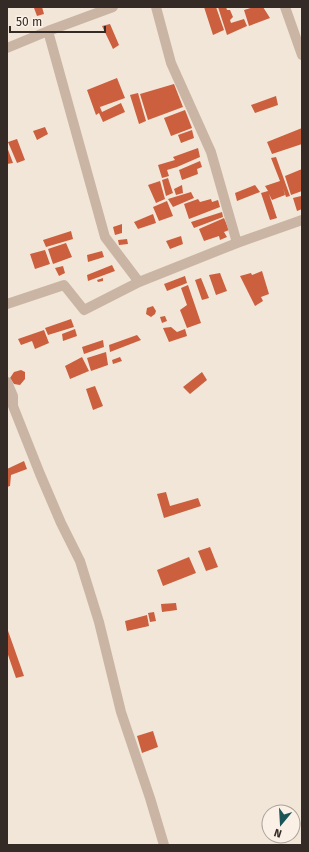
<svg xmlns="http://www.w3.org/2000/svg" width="309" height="852" font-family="'Fira Sans',sans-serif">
<rect width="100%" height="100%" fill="#f2e6d8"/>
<path fill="#cb5f3e" d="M40,7H42L44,14L37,16L34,8Z
M204,7H216L224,30L213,35Z
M218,7H226L227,10H230L233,17L230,20L231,23L244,19L247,26L227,35Z
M254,7H263L270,18L249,26L244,10Z
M110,24L119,45L113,49L102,26Z
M117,78L125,98L100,107L97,100L102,112L121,103L125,112L103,122L99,113L96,115L87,90Z
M174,84L183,107L148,120L140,94Z
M138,93L146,121L139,124L130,95Z
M276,96L278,105L255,113L251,105Z
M185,110L192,128L171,136L164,118Z
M45,127L48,134L37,140L33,131Z
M302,128V144L272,154L267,142Z
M192,130L194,138L181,143L178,135Z
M17,139L25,160L17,163L8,142Z
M7,147L13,163L7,164Z
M198,148L200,157L177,167L167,170L169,176L162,178L158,165L175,160L173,157Z
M276,157L290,196L286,197L283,188L285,195L272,200L269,194L277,218L270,220L261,193L268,191L265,186L280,181L271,158Z
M200,161L202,167L197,169L198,174L182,180L179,170Z
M302,169V191L291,195L285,176Z
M168,178L173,193L166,196L162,180Z
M160,181L165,199L156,203L148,185Z
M182,185L183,193L176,195L174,189Z
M255,185L260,192L237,201L235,193Z
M191,192L194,198L173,207L168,199Z
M301,196L302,209L297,211L293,198Z
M198,199L200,202L211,199L212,202L218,200L220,207L189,219L184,204Z
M167,201L173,216L159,221L153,207Z
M222,212L223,217L194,228L191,222Z
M153,214L156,223L138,229L134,222Z
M224,218L229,230L224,232L227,237L220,240L219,236L204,241L199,229Z
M122,224V233L115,235L113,227Z
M71,231L73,239L46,247L43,240Z
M181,236L183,244L170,249L166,241Z
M127,239L128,244L119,245L118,240Z
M66,243L72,257L53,264L48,249Z
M45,250L50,264L35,269L30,254Z
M102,251L104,257L88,262L87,255Z
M112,265L115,271L88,281L87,275Z
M63,266L65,273L59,276L55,268Z
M262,271L269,294L261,297L263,301L255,306L240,276L251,273L252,275Z
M220,273L227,291L216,295L209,275Z
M185,276L187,283L167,291L164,284Z
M103,278V281L98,282L97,280Z
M201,278L209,298L202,300L195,280Z
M188,285L201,323L187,328L180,310L187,305L181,288Z
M153,306L156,311L155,314L151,317L146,314L147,308Z
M165,316L167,321L162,323L160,317Z
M71,319L74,327L48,335L45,328Z
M171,327L177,332L185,329L187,336L169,342L163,328Z
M75,329L77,336L63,341L62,334Z
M44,330L49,343L35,349L32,341L21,345L18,339Z
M137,335L141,340L110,352L109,345Z
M103,340L104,347L84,354L82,347Z
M106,352L108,365L91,371L87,358Z
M82,357L89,371L70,379L65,366Z
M120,357L122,361L113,364L112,360Z
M21,370L25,372V379L20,385L14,384L10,378L14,372Z
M202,372L207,380L190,394L183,387Z
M95,386L103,406L93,410L86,389Z
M24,461L27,469L11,475L10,486L7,487V469Z
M166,492L170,506L198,498L201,506L164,518L157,494Z
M210,547L218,567L206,571L198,551Z
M189,557L196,573L163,586L157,570Z
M176,603L177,610L162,612L161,604Z
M154,612L156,621L150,622L148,613Z
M147,615L149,626L127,631L125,621Z
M7,628L24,676L16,678L7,652Z
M153,731L158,747L142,753L137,736Z"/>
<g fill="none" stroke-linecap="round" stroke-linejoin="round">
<path stroke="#cab5a4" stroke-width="10" d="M156,7L171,63L211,152L237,243
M285,7L302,55
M48,31L105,237L139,282
M7,48L48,31L113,7
M7,304L64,285L84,310L139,282L237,243L302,220
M7,382L13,396V406L40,474L61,523L80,561L99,622L121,712L150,798L164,845"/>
</g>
<rect width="309" height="852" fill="none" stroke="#352b26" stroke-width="16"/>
<g transform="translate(281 824) rotate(198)"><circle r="19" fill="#faf0e5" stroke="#aba199"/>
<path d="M0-3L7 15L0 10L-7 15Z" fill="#1a5458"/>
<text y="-6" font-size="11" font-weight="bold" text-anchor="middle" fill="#352b26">N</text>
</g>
<path d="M10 26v6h95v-6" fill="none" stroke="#352b26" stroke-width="2"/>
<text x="16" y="26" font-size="12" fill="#352b26" stroke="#faf0e5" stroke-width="3" paint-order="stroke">50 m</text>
</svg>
